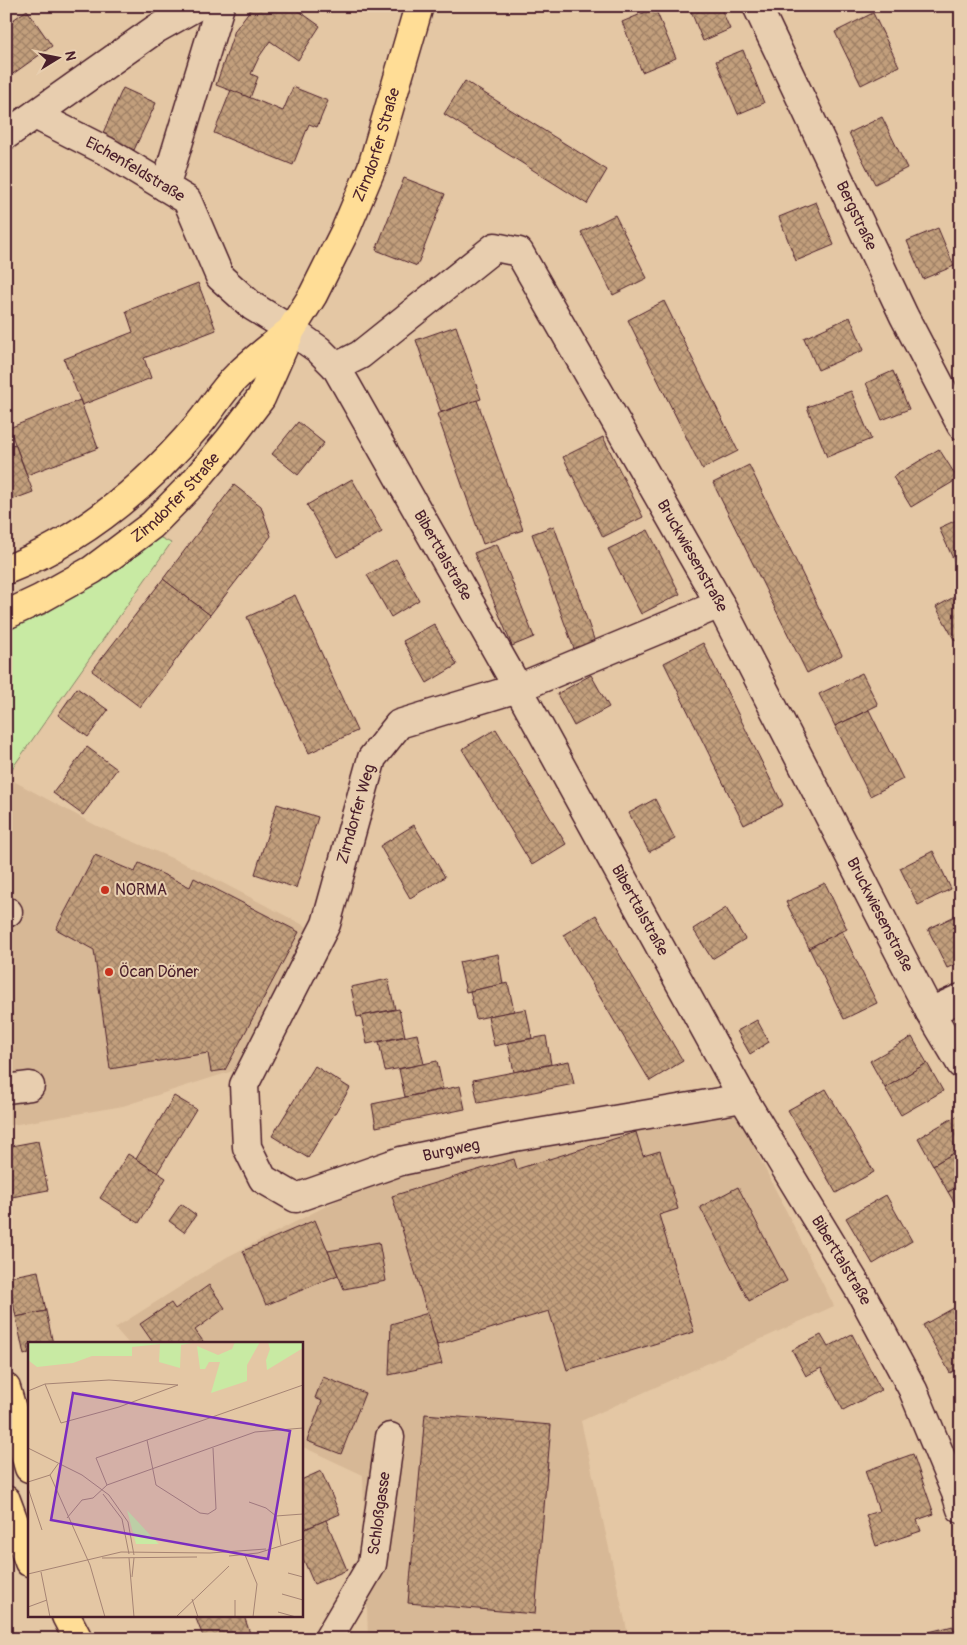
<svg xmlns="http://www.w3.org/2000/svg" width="967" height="1645" font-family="Pangolin,sans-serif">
	<defs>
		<pattern id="building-cross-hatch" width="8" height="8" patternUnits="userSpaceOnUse" patternTransform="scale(1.25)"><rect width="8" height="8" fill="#c29f7c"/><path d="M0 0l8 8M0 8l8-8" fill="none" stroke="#a08166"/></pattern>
	</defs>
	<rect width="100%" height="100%" fill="#e4c7a4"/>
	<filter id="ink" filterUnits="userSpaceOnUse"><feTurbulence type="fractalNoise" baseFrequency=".02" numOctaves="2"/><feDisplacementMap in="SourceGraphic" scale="10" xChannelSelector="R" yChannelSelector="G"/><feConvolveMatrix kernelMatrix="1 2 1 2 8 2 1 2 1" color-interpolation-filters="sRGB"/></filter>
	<g filter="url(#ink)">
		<g fill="#d7b896">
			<path d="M6,777l91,49 93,40 119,62 -70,141 -116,37 -117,20z"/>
			<path d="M735,1109l99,197 -253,115 48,218h-261l-5,-164 -62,-29v-102h-172l-14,-16 112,-71 150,-77 238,-54z"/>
		</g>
		<path fill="#c8eaa3" stroke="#898467" d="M157,536l14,7 -165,234v-148l39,-15z"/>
		<g fill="url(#building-cross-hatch)" stroke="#4a1f2b">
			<path d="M253,6h39l28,20 -22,34 -28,-19 -11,16 -8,17 7,3 -8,21 -34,-13 19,-55z"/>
			<path d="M697,6h23l10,23 -27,12 -13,-32z"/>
			<path d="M655,8l21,50 -34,14 -20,-50z"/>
			<path d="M27,10l25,36 -42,30 -4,-5v-46z"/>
			<path d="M873,13l26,53 -38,19 -26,-53z"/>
			<path d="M743,50l21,53 -26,11 -22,-53z"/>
			<path d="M465,81l142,89 -20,34 -143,-90z"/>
			<path d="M293,87l35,14 -11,26 -8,-3 -16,41 -79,-32 17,-43 52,21z"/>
			<path d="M123,88l33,15 -22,47 -32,-15z"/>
			<path d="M882,117l25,51 -32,16 -26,-51z"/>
			<path d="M404,178l41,16 -28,72 -41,-16z"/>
			<path d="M816,202l18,43 -38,16 -17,-44z"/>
			<path d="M615,215l32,63 -34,17 -32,-63z"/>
			<path d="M938,228l16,38 -31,13 -16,-38z"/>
			<path d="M198,283l18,47 -72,28 7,20 -69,27 -18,-46 69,-27 -7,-21z"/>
			<path d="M664,301l74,150 -36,18 -74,-149z"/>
			<path d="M850,317l14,33 -46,20 -14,-32z"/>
			<path d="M456,326l25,73 -40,13 -25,-72z"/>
			<path d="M893,371l16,38 -27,11 -16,-37z"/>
			<path d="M851,391l20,48 -44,18 -20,-50z"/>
			<path d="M80,400l18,48 -71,27 -18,-47z"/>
			<path d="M477,400l46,130 -40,14 -46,-130z"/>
			<path d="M298,422l26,21 -26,32 -26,-21z"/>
			<path d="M603,437l40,80 -40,20 -40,-80z"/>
			<path d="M15,444l18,48 -27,10v-55z"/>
			<path d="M939,449l19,30 -47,28 -18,-30z"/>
			<path d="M749,465l93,190 -35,18 -94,-190z"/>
			<path d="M352,479l30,53 -45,25 -30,-52z"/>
			<path d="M234,485l27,21 10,30 -61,79 -47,-36z"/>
			<path d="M961,518v45l-5,2 -17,-37z"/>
			<path d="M554,526l41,116 -21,7 -42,-115z"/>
			<path d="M648,530l32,64 -39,20 -33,-65z"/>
			<path d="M497,544l37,93 -22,9 -38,-93z"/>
			<path d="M396,559l23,41 -28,17 -24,-42z"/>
			<path d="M163,579l47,36 -70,92 -48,-36z"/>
			<path d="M961,593v45l-6,3 -19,-34z"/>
			<path d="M295,595l62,136 -48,22 -62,-136z"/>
			<path d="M434,624l23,41 -30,18 -24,-42z"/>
			<path d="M703,643l80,162 -39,20 -80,-162z"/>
			<path d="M862,673l16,32 -43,21 -16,-32z"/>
			<path d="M591,675l18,32 -35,19 -17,-32z"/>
			<path d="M77,688l31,22 -20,27 -30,-22z"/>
			<path d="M869,710l34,69 -33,17 -35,-70z"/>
			<path d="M496,729l70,115 -34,21 -70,-116z"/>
			<path d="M87,747l30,22 -34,46 -30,-22z"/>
			<path d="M655,799l20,40 -26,13 -20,-39z"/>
			<path d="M277,804l41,13 -22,71 -41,-14z"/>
			<path d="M414,825l31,52 -35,21 -30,-52z"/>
			<path d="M933,851l18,38 -33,16 -18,-37z"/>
			<path d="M95,855l40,17 4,-9 51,24 4,-9 105,54 -74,138 -14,2 -3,-19 -98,16 -16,-119 -38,-21z"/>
			<path d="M825,883l22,46 -38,19 -23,-46z"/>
			<path d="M726,908l19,31 -33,20 -19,-30z"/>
			<path d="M596,915l87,146 -33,20 -87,-146z"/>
			<path d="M955,916l6,12v34l-14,6 -19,-39z"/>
			<path d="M842,931l35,72 -33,16 -35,-71z"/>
			<path d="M498,954l5,30 -37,8 -7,-30z"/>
			<path d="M388,979l7,30 -38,8 -6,-30z"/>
			<path d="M508,983l6,28 -38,8 -6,-28z"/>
			<path d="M399,1009l6,27 -38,8 -6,-28z"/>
			<path d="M526,1009l6,29 -38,8 -6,-30z"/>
			<path d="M757,1020l12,22 -19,12 -13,-23z"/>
			<path d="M417,1034l7,30 -39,7 -6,-29z"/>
			<path d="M546,1036l5,28 -37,8 -6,-29z"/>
			<path d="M912,1037l15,26 -42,25 -15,-27z"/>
			<path d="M437,1061l6,28 -38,8 -6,-28z"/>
			<path d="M569,1061l5,23 -96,19 -5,-23z"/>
			<path d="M927,1063l16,28 -42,24 -16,-27z"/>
			<path d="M315,1066l35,22 -42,70 -36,-22z"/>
			<path d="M460,1086l5,23 -89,18 -4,-23z"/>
			<path d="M826,1089l48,83 -38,21 -48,-83z"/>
			<path d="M174,1096l22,13 -39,64 -21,-14z"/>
			<path d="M960,1114l1,35 -28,16 -15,-27z"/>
			<path d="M636,1132l7,24 17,-5 18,58 -19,6 35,117 -127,38 -18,-59 -112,34 -45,-149 122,-37 3,10z"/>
			<path d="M38,1141l10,49 -36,7 -6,-29v-21z"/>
			<path d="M961,1149v36l-13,7 -15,-27z"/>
			<path d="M128,1154l38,24 -27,45 -39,-25z"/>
			<path d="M961,1185v29l-13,-22z"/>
			<path d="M738,1187l49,94 -38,20 -49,-94z"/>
			<path d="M886,1195l26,46 -39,23 -27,-46z"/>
			<path d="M181,1204l15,11 -12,17 -15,-11z"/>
			<path d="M315,1220l23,55 -72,30 -23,-54z"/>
			<path d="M379,1242l7,39 -42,8 -16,-38z"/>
			<path d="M38,1271l8,40 -30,6 -8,-40z"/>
			<path d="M209,1285l16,23 -30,22 10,14h-51l-14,-20 31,-21 4,6z"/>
			<path d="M961,1304v63l-11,6 -27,-48z"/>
			<path d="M46,1311l7,33h-24v9l-5,2 -8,-38z"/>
			<path d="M428,1313l14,51 -53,11 2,-51z"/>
			<path d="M852,1334l29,56 -38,20 -22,-42 -15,8 -14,-26 29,-15 7,12z"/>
			<path d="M323,1377l42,16 -24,61 -34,-13 15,-40 -7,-3z"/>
			<path d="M425,1414l126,11 -16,189 -127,-11z"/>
			<path d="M913,1454l21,60 -17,6 4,11 -45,15 -10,-31 13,-4 -14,-40z"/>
			<path d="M321,1471l19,43 -35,15 -4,-9v-40z"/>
			<path d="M326,1520l21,50 -33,14 -13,-30v-23z"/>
			<path d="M195,1616h49l8,23h-48z"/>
			<path d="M953,1626l3,13h-55z"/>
		</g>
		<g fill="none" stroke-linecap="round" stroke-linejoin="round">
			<g stroke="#4a1f2b" stroke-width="31">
				<g id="minor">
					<path id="s1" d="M757,6l147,310 57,109"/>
					<path id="s2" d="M35,115l71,36 81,49 33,77 32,29 39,24 28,20 17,17 182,321 225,410 117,193 53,99 43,103 5,16"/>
					<path d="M6,135l150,-106 41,-23"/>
					<path d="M165,187l55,-181"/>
					<path id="s3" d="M336,367l24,-12 135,-108 24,5 201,352 210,408 31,52"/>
					<path id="s4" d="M720,604l-202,84 -119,36 -27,34 -46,166 -82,161 3,62 16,32 33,19 105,-37 113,-24 229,-39"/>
					<path d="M6,912h2"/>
					<path d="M930,1012l31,-14"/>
					<path d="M6,1089l24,-3"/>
					<path id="s5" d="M328,1639l44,-75 18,-127"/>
				</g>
			</g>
			<g stroke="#4a1f2b" stroke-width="31">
				<g id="major">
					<path d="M6,570c77,-30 140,-83 193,-146 13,-15 23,-34 38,-48 15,-15 33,-28 49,-42"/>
					<path id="s6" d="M6,615l34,-16 52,-29 60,-45 42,-43 35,-42 32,-42 30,-68 22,-35 32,-64 27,-64 47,-161"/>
					<path d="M6,1388l23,80"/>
					<path d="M6,1500l23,62"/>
					<path d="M66,1616l12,23"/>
				</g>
			</g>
			<use href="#minor" stroke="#e8ceaf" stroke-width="28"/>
			<use href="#major" stroke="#ffdd96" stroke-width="28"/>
		</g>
	</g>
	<g fill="#c8321e" stroke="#e8ceaf" stroke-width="2">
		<circle cx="105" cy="890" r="5"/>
		<circle cx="109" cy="972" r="5"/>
	</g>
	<g text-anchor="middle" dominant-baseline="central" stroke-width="4" stroke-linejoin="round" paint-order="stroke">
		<g font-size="16" fill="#4a1f2b" stroke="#e8ceaf">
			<text stroke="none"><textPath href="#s6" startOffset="619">Zirndorfer Straße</textPath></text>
			<text stroke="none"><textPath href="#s2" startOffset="114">Eichenfeldstraße</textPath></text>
			<text stroke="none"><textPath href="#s1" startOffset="232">Bergstraße</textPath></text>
			<text stroke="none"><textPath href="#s6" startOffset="208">Zirndorfer Straße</textPath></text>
			<text stroke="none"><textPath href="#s2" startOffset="622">Biberttalstraße</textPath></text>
			<text stroke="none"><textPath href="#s3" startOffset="574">Bruckwiesenstraße</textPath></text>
			<text transform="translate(356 814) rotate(-74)">Zirndorfer Weg</text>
			<text stroke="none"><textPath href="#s2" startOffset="1028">Biberttalstraße</textPath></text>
			<text stroke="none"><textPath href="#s3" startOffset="979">Bruckwiesenstraße</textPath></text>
			<text stroke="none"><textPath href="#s4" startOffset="1038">Burgweg</textPath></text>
			<text stroke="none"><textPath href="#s2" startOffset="1432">Biberttalstraße</textPath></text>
			<text stroke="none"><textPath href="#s5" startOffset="138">Schloßgasse</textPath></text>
		</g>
		<g font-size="16" fill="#4a1f2b" stroke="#e8ceaf" text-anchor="start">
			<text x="115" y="890">NORMA</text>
			<text x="119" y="972">Öcan Döner</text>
		</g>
	</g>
	<g transform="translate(28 1342)">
		<rect width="275" height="275" fill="#e4c7a4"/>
		<path d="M0,0h170l-17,3 -1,23 -21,-6 1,-18 -28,3v9h-40l-19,7 -36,4 -9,-7zM99,168l26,28 6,6h-23z" fill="#c8eaa3"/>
		<path d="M207,0h25l-13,23v16l-36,12 9,-31h-11l-4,7h-5l-3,-23 21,9 14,-6zM240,0h35v6l-36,22 -1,-10 4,-11z" fill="#c8eaa3"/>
		<path fill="none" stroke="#a68474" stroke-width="1" d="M17,42l16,39 58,-16 59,-22M0,49l17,-7 64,-4 69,5M119,98l9,45 44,28 8,1 8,-5 -3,-61M0,106l54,27 27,20 19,27 6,33M30,122l-8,11 40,90 15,52M0,140l22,-7M79,143l-11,-27 207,-73M0,146l14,42M75,152l19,25 7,35M221,160l17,6 10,8 5,29M248,174l27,-2M39,176l15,-18 11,-2 14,-13 148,-53 48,-4M217,213l12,29 -4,33M201,214l29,-3 45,-14M74,216l95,-1M101,216l5,59M13,230l9,45M260,231l15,4M0,232l93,-22 89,1 56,-4M104,235l2,-19M254,252l21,6M164,257l6,18M0,265l19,-7M250,270l18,5M148,275l53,-51M207,275v-17"/>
		<path fill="#7b2cbf" fill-opacity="0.15" stroke="#7b2cbf" stroke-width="2.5" d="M45,51l217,38 -22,128 -217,-39z"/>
		<rect width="275" height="275" fill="none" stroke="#4a1f2b" stroke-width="2.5"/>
	</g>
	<rect width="967" height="1645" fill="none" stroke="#e8ceaf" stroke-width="25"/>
	<rect x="12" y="12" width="942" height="1620" fill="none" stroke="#4a1f2b" stroke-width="2" filter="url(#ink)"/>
	<g transform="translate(58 58) rotate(80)" stroke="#e8ceaf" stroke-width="4" paint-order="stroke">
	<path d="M0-4L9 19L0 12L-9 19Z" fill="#4a1f2b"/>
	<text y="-8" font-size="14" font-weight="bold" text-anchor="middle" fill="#4a1f2b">N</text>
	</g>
</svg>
